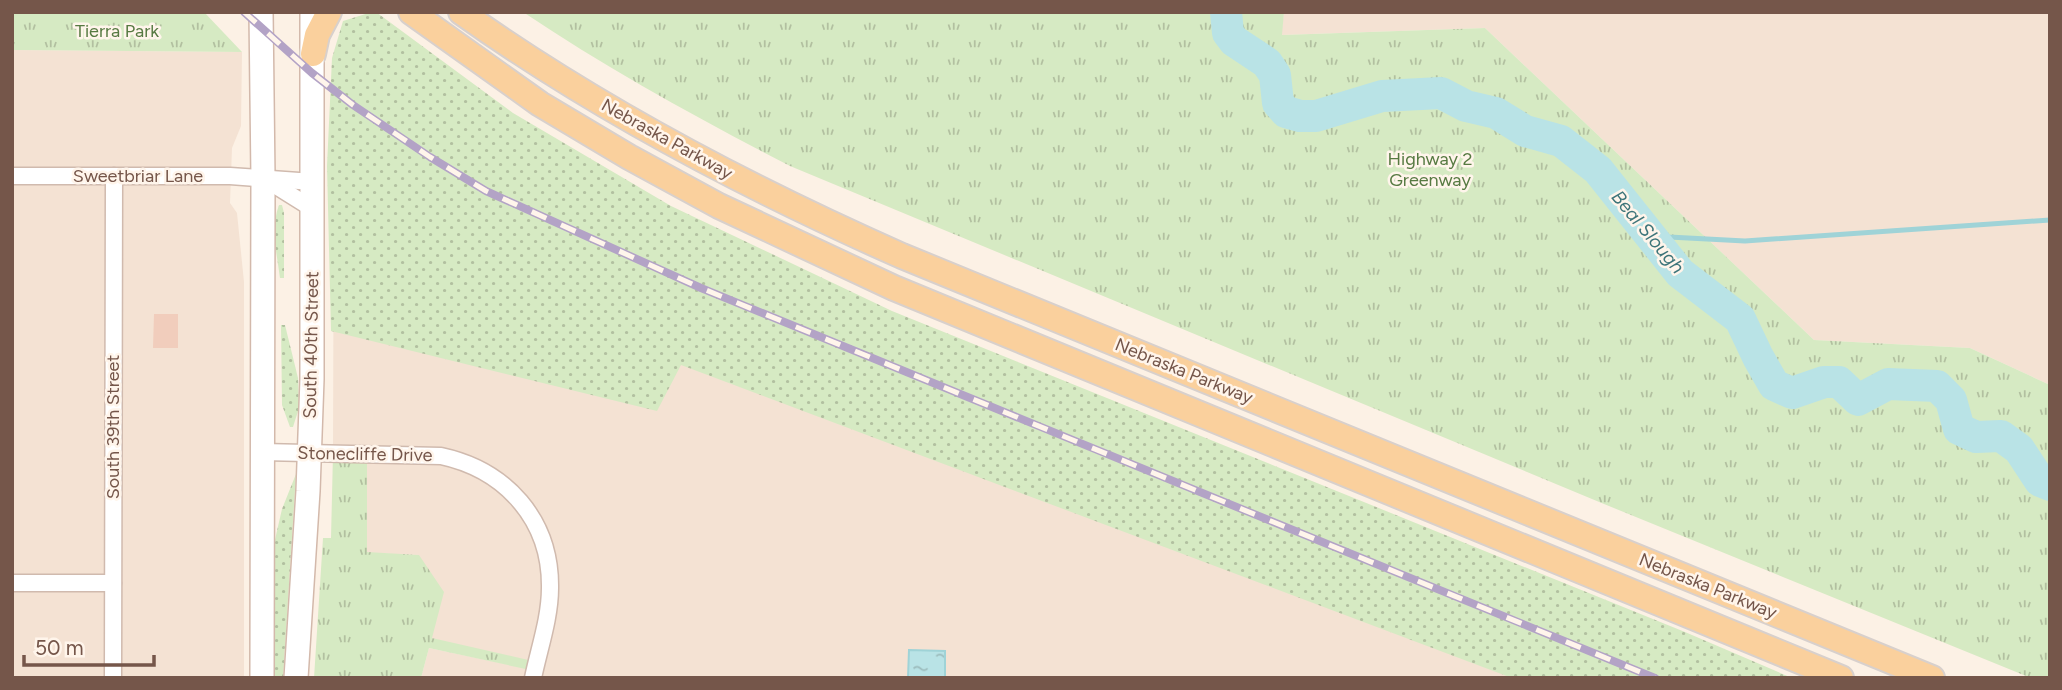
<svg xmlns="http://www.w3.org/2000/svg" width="2062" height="690" font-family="Figtree,sans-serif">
	<defs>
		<pattern id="grass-dots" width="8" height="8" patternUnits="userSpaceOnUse" patternTransform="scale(1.75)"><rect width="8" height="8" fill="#d6eac3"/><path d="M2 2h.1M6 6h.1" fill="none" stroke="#b2c0a0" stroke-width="1.8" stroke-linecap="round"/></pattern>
		<pattern id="park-tufts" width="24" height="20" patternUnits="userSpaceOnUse" patternTransform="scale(1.75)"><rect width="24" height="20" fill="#d6eac3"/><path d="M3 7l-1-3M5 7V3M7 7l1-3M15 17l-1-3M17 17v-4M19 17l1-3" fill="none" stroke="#b2c0a0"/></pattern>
		<pattern id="water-ripples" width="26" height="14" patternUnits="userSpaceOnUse" patternTransform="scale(1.75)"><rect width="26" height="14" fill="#b9e3e6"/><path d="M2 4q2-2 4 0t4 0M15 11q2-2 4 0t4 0" fill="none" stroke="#9bbbbc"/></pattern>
	</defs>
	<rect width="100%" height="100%" fill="#fcf1e5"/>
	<g fill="#f4e2d3">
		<path d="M1284,12h766v373l-80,-37 -156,-8 -329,-312 -204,7z"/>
		<path d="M12,50l230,2 -1,74 -9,22 -2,55 7,10 7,69v396h-232z"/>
		<path d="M334,137l1221,541h-1134l8,-30 105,22 -102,-32 -13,-83 -52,-2v-99l-34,-1z"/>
	</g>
	<g fill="url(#grass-dots)">
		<path d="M372,12h4l137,101 158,93 221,105 793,321 107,46h-280l-831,-313 -24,46 -326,-80 -4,-165 5,-108 11,-37z"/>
		<path d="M279,205h3l2,8v65h-4c-3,-24 -10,-49 -1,-73z"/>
		<path d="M281,325h4l13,53 1,30 -6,19h-3l-8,-22z"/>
		<path d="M296,474l-13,204h-10l1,-134 8,-35z"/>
	</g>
	<g fill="url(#park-tufts)">
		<path d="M12,12h192l38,40 -230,-2z"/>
		<path d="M523,12h761l-2,23 203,-7 329,312 156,8 80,37v293h-19l-427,-174 -814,-338c-91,-47 -182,-97 -267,-154z"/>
		<path d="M333,453l34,1v98l52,3 25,37 -12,46 105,24 -2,9 -106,-23 -8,30h-107l9,-140h8z"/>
	</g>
	<path fill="url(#water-ripples)" stroke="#9fd3d7" stroke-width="2" d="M909,650l36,1v27h-37z"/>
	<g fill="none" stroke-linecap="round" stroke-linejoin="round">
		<path stroke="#9fd3d7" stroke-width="5" d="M1649,234l20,3 76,4 305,-21"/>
		<path stroke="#b9e3e6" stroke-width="32" d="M1226,12l2,21 6,8 33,22 8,12 3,28 8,9 14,4h16l66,-20 59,-3 25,13 30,7 29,18 36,10 37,29 82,103 60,46 18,38 16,28 18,8 32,-11h15l19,18 30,-16 49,2 14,14 8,29 17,8 25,-1 18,13 21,32 10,4"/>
	</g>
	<path fill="#f1cdbc" d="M154,314h24v34h-25z"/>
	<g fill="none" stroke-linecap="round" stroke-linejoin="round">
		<g stroke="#d0baae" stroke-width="19">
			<g id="street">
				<path d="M12,176h218l83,6"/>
				<path d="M265,179l48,30"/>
				<path d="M262,452l179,4c65,14 110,64 109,132 0,30 -11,61 -17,90"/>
				<path d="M12,583h101"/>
				<path d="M113,678l1,-502"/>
			</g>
		</g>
		<g stroke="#d3b9ab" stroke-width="26">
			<g id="secondary">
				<path d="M261,12l2,166 -1,500"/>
				<path d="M296,678l12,-187 4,-112v-367"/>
			</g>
		</g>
		<g stroke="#d8d0cc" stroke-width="28">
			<g id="primary">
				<path d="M411,12l129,92 89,53 90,49 175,82 947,390"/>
				<path d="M461,12c138,98 287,176 441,244l1030,422"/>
				<path d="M313,54l4,-19 12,-23"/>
			</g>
		</g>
		<use href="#street" stroke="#fff" stroke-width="16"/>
		<use href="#secondary" stroke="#fff" stroke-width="23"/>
		<use href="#primary" stroke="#fad09d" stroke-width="24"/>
		<g stroke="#b3a3c6" stroke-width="8">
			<path id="rail" d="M244,12l68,61 41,32 77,52 56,34 215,97 954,390"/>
		</g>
		<use href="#rail" stroke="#fff5eb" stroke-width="5" stroke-dasharray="16" stroke-linecap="butt"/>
	</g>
	<g text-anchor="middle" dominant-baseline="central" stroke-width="5" stroke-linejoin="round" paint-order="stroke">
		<g font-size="18" fill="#577a42" stroke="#fff5eb">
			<text x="117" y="31">Tierra Park</text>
			<text x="1430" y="159">Highway 2<tspan x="1430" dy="21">Greenway</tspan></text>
		</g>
		<g font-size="18" fill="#75564a" stroke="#fff5eb">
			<text transform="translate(667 139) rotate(29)">Nebraska Parkway</text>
			<text x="138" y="176">Sweetbriar Lane</text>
			<text transform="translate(311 345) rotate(-89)">South 40th Street</text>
			<text transform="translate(1184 371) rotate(22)">Nebraska Parkway</text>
			<text transform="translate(113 427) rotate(-90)">South 39th Street</text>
			<text transform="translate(365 454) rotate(1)">Stonecliffe Drive</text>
			<text transform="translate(1708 586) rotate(22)">Nebraska Parkway</text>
		</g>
		<g font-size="19" font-style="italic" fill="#3e757a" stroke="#fff5eb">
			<text transform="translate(1648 232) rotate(50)">Beal Slough</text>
		</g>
	</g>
	<rect width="2062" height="690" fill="none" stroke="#75564a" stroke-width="28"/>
	<path d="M24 655v10h130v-10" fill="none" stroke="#75564a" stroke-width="3.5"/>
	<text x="35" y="655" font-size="21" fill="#75564a" stroke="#fff5eb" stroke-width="5" paint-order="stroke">50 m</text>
</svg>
